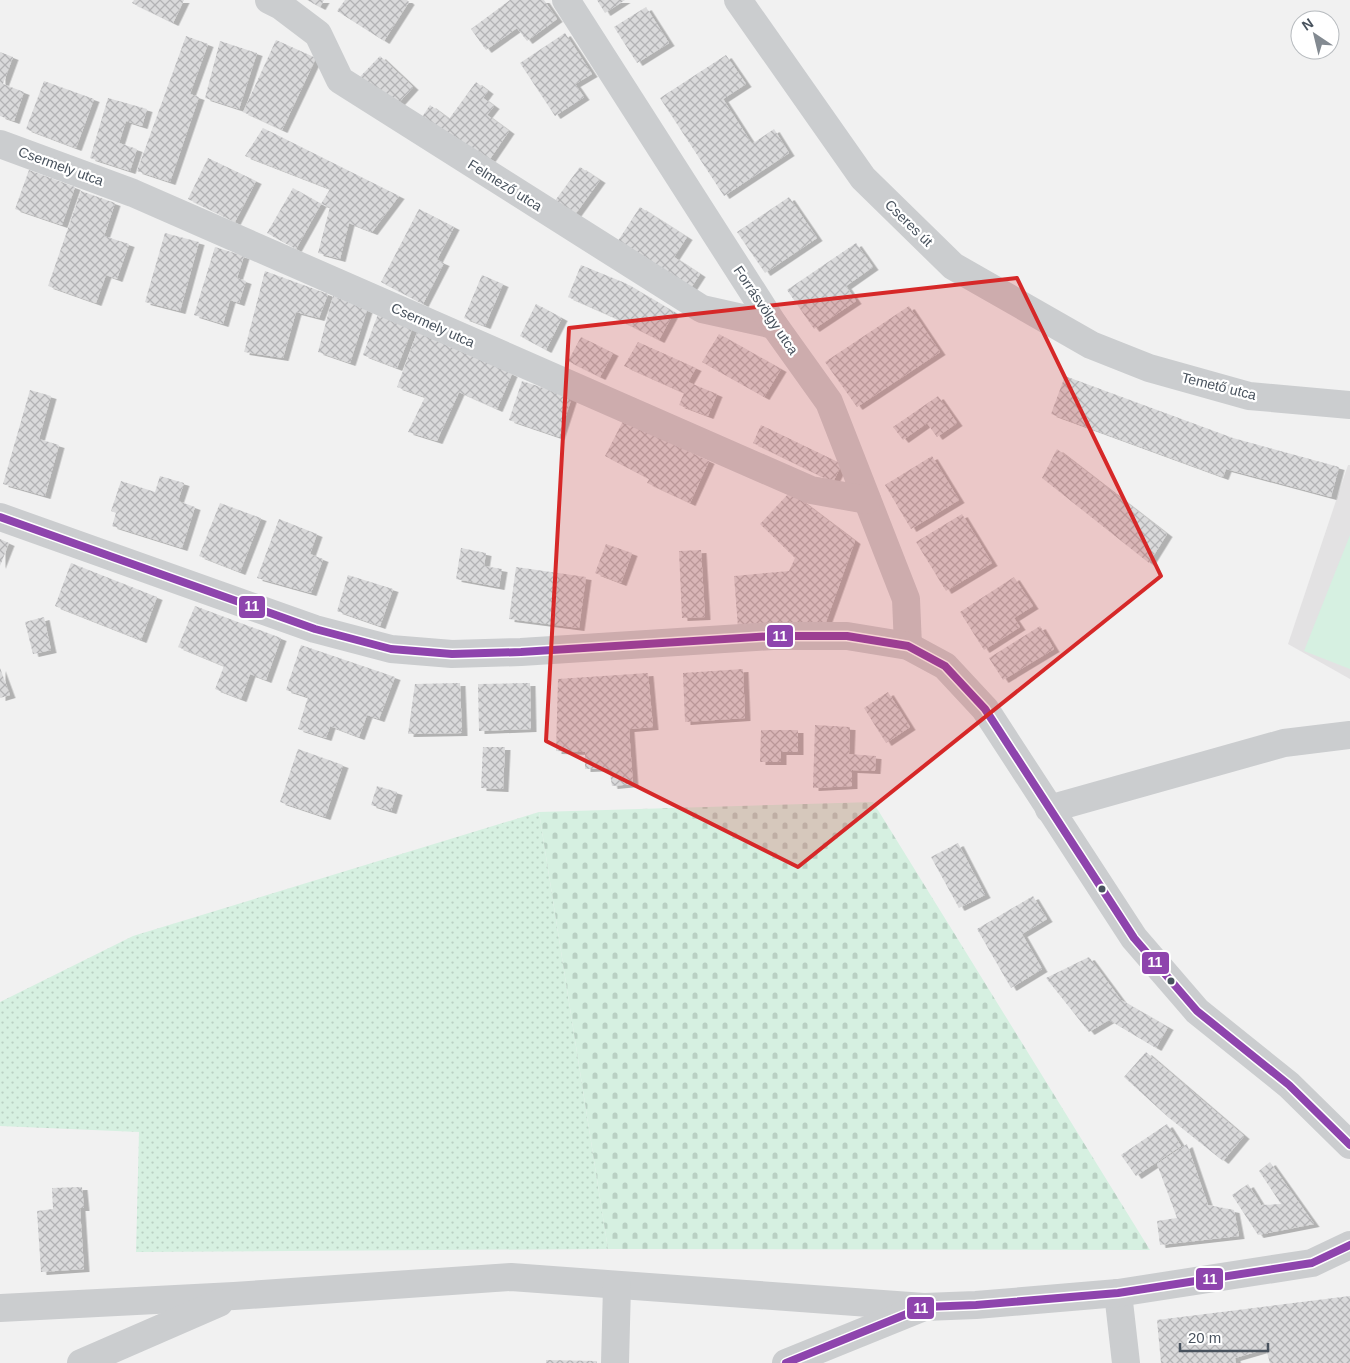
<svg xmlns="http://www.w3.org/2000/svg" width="1350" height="1363" font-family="Helvetica,sans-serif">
	<defs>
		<pattern id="grass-dots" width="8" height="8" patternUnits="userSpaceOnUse" patternTransform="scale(1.25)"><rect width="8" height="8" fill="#d6f0e1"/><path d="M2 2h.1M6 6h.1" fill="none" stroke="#b9d0c3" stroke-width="1.8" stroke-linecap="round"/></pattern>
		<pattern id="cemetery-stones" width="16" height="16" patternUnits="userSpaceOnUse" patternTransform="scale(1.25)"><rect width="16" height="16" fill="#d6f0e1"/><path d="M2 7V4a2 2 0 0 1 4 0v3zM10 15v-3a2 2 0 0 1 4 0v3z" fill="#b9d0c3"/></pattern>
		<pattern id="building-cross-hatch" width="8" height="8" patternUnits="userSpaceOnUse" patternTransform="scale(1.25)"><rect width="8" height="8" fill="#dadadb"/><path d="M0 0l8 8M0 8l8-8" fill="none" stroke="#b3b3b5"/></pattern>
		<filter id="shadow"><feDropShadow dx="5.5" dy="3" stdDeviation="0" flood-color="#0004"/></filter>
	</defs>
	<rect width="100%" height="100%" fill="#f1f1f1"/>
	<path fill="#e3e2e3" d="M1348,465h2v214l-62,-35z"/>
	<path fill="url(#grass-dots)" d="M539,812l69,437 -472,3 3,-120 -139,-6v-124l133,-66z"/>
	<path fill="url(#cemetery-stones)" d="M873,802l277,448 -542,-1 -69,-437z"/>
	<path fill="#d6f0e1" d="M1350,535v134l-46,-18z"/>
	<g fill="url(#building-cross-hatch)" filter="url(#shadow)">
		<path d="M134,0h50l-11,23 -41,-20z"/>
		<path d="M307,0h17l-4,7z"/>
		<path d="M345,0h62l2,2 -25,39 -47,-30z"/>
		<path d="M510,0h34l13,19 -30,22 -10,-13 -31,22 -15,-21z"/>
		<path d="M597,0h28l-20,13z"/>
		<path d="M646,7l23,36 -32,20 -23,-36z"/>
		<path d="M565,33l27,41 -17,10 9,13 -29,19 -35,-53z"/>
		<path d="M186,36l22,8 -18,50 9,3 -29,85 -33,-11z"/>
		<path d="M276,40l40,18 -34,72 -39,-18z"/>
		<path d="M220,41l37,12 -18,56 -34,-11z"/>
		<path d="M0,52l13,5 -10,27 21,8 -10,29 -14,-5z"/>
		<path d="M726,55l20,29 -23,15 29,45 22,-15 15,24 -65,43 -64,-98z"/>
		<path d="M380,56l33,31 -19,21 -40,-25z"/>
		<path d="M44,81l50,18 -18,49 -50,-19z"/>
		<path d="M476,82l12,9 -5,7 11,8 -7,9 22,16 -19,28 -70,-39 10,-15 19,14z"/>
		<path d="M108,98l39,11 -5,17 -16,-5 -7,22 18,6 -7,22 -40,-13z"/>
		<path d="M263,128l136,68 -27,36 -23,-9 -9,36 -22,-6 12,-46 -9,-3 9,-15 -85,-33z"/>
		<path d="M208,158l48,23 -21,41 -47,-23z"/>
		<path d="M580,167l20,13 -26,36 -20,-14z"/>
		<path d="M29,170l46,17 -13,38 -47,-16z"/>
		<path d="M293,188l28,16 -25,45 -29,-16z"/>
		<path d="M81,191l34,12 -11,33 25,8 -12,35 -11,-4 -10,28 -48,-17z"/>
		<path d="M789,197l28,41 -52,35 -28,-41z"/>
		<path d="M640,207l47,30 -13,20 26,17 -11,17 -75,-44z"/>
		<path d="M419,209l35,18 -17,33 7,3 -21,41 -42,-22z"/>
		<path d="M165,233l34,9 -19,69 -35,-9z"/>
		<path d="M856,243l17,24 -27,19 10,15 -42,28 -27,-39z"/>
		<path d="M215,247l29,9 -7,22 9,3 -7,22 -9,-3 -7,24 -29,-9z"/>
		<path d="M581,265l44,18 49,29 -15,28 -48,-24 -43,-19z"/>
		<path d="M265,271l63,23 -9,24 -23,-6 -13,46 -39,-6z"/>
		<path d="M482,275l21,9 -18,42 -21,-8z"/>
		<path d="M333,296l34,14 -17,53 -32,-11z"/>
		<path d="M536,304l26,14 -16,32 -26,-14z"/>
		<path d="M909,306l31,46 -83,55 -32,-45z"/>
		<path d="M378,314l35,13 -16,41 -34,-13z"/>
		<path d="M418,330l94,44 -15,35 -38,-17 -22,49 -29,-9 17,-35 -28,-10z"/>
		<path d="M719,334l62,35 -17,28 -62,-35z"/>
		<path d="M581,337l32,16 -13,24 -32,-16z"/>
		<path d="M638,342l58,26 -8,14 29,12 -9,22 -29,-11 5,-12 -60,-27z"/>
		<path d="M1065,376l168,62 106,29 -8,30 -105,-28 -3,8 -172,-63z"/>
		<path d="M522,381l50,16 -13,40 -50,-17z"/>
		<path d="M30,390l21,6 -12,43 20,6 -14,51 -42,-12z"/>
		<path d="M938,396l19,27 -20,14 -10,-14 -24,17 -10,-13z"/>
		<path d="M623,421l86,40 -19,42 -43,-20 2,-4 -44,-23z"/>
		<path d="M761,425l81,39 -9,18 -80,-39z"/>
		<path d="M1057,449l110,85 -18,29 -107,-85z"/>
		<path d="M932,456l27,44 -48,29 -26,-44z"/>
		<path d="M160,476l24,7 -6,18 17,6 -13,41 -70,-22 4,-13 -5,-2 10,-30 34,11z"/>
		<path d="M790,492l65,49 -29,81 -88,6 -4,-52 55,-5 6,-13 -35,-34z"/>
		<path d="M220,503l41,15 -21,54 -41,-16z"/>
		<path d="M962,514l30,49 -46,28 -30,-49z"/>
		<path d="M279,519l38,15 -7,20 13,5 -12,34 -54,-15z"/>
		<path d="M0,539l9,4 -9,23z"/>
		<path d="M606,544l26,9 -11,30 -26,-10z"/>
		<path d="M461,548l25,5 -2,13 18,3 -3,18 -43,-8z"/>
		<path d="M701,550l4,67 -23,1 -3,-67z"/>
		<path d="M71,563l86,34 -16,43 -86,-34z"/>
		<path d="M516,567l70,10 -7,51 -70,-9z"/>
		<path d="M348,575l45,14 -13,37 -43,-15z"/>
		<path d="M1014,577l19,29 -19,12 6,9 -36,23 -24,-38z"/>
		<path d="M195,606l86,32 -15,42 -16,-6 -9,25 -26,-10 9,-23 -46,-19z"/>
		<path d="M44,617l7,33 -18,4 -8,-32z"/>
		<path d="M1040,626l14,23 -51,31 -14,-22z"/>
		<path d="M301,645l94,32 -16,42 -12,-4 -8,22 -29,-11 -4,12 -28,-9 10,-32 -22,-7z"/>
		<path d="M0,668l10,27 -10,3z"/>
		<path d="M743,669l2,49 -60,4 -2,-49z"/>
		<path d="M648,673l5,54 -24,2 4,55 -21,2 -3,-18 -24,1v-17l-29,-1 2,-72z"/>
		<path d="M460,683l2,50 -54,1 7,-50z"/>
		<path d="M530,683l1,46 -52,2 -1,-47z"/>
		<path d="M888,692l22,35 -24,16 -22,-35z"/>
		<path d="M815,725l35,2 -1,27 27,2 -1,15 -23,-1v16l-39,2z"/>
		<path d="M761,730h37v22h-17v10h-21z"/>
		<path d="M483,747h22l-2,42 -22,-1z"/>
		<path d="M298,749l45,16 -18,52 -45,-15z"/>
		<path d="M377,786l20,6 -6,19 -20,-6z"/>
		<path d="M958,843l27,52 -26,13 -28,-51z"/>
		<path d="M1033,896l14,23 -25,15 20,35 -31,19 -34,-59z"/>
		<path d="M1089,957l32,43 47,27 -12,21 -47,-28 -20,12 -43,-54z"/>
		<path d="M1146,1052l98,84 -21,25 -55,-44 -44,-40z"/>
		<path d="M1167,1124l14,22 -45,30 -15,-21z"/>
		<path d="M1187,1144l21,61 26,5 5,26 -79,9 -3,-24 20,-3 -20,-54z"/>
		<path d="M1270,1162l44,62 -56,11 -26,-40 16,-11 13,21 20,-1 -22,-33z"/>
		<path d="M82,1187l2,21h-4l4,61 -43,3 -4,-61 16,-2 -1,-21z"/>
		<path d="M1350,1296v67h-80l-4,-14 -31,9 1,5h-75l-4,-43z"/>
		<path d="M546,1360l51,1v2h-51z"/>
	</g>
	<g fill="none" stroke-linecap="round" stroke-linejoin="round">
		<g stroke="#cbcdcf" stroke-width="28">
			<path d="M269,0l12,6 37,28 22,46 362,229 72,16"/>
			<path d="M566,0l208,325 55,77 77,197 2,47"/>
			<path d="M738,0l125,178 90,88 138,79 58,23 100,28 101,9"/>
			<path d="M0,144l133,49 678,297 56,10"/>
			<path d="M0,517l315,112 76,20 61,5 69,-2 252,-16h74l61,10 37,20 40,43 149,229 63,73 92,74 61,60"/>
			<path d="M1049,809l235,-66 66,-8"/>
			<path d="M1118,1293l8,70"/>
			<path d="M0,1308l234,-12 277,-19 413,30"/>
			<path d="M81,1363l138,-60"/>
			<path d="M615,1363l2,-77"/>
			<path d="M786,1363l138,-56 52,-2 142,-12 194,-30 38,-18"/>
		</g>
		<g stroke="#fff" stroke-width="11">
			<g id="bus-1">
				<path d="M0,517l315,112 76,20 61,5 69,-2 252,-16h74l61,10 37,20 40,43 149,229 63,73 92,74 61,60"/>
				<path d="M786,1363l138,-56 52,-2 142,-12 194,-30 38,-18"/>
			</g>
		</g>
		<use href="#bus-1" stroke="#8e44ad" stroke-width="8"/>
	</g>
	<path fill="#d62828" fill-opacity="0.2" stroke="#d62828" stroke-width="4" stroke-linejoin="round" d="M1017,278l144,298 -363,291 -252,-126 23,-413z"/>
	<g fill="#48525d" stroke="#fff" stroke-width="2">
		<circle cx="1102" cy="889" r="4.5"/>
		<circle cx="1171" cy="981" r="4.5"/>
	</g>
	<g text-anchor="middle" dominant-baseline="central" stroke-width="4.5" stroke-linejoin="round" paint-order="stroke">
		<g font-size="14" fill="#48525d" stroke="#fff">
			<text transform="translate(61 166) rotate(20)">Csermely utca</text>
			<text transform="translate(505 185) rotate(32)">Felmező utca</text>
			<text transform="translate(909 223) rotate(44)">Cseres út</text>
			<text transform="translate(766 310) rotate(56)">Forrásvölgy utca</text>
			<text transform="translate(433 325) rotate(24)">Csermely utca</text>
			<text transform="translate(1219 386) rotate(14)">Temető utca</text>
		</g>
	</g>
	<g stroke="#fff" stroke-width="2">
		<rect x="238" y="595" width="28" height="24" rx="5" fill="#8e44ad"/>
		<rect x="766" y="624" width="28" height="24" rx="5" fill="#8e44ad"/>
		<rect x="1141" y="951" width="29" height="24" rx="5" fill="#8e44ad"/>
		<rect x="1195" y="1267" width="29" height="24" rx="5" fill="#8e44ad"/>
		<rect x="906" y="1296" width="29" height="24" rx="5" fill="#8e44ad"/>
	</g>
	<g font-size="14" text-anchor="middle" font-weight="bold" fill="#fff">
		<text x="252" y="611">11</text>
		<text x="780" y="641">11</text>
		<text x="1155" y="967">11</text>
		<text x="1210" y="1284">11</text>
		<text x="921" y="1313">11</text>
	</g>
	<g transform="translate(1315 35) rotate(325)"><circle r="24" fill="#ffffff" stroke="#b6babe"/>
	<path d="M0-4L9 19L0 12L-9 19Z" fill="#838a91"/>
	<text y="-8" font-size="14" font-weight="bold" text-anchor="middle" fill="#48525d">N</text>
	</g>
	<path d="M1180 1343v8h88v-8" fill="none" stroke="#48525d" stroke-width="2.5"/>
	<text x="1188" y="1343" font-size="15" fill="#48525d" stroke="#ffffff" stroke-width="4" paint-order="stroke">20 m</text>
</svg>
